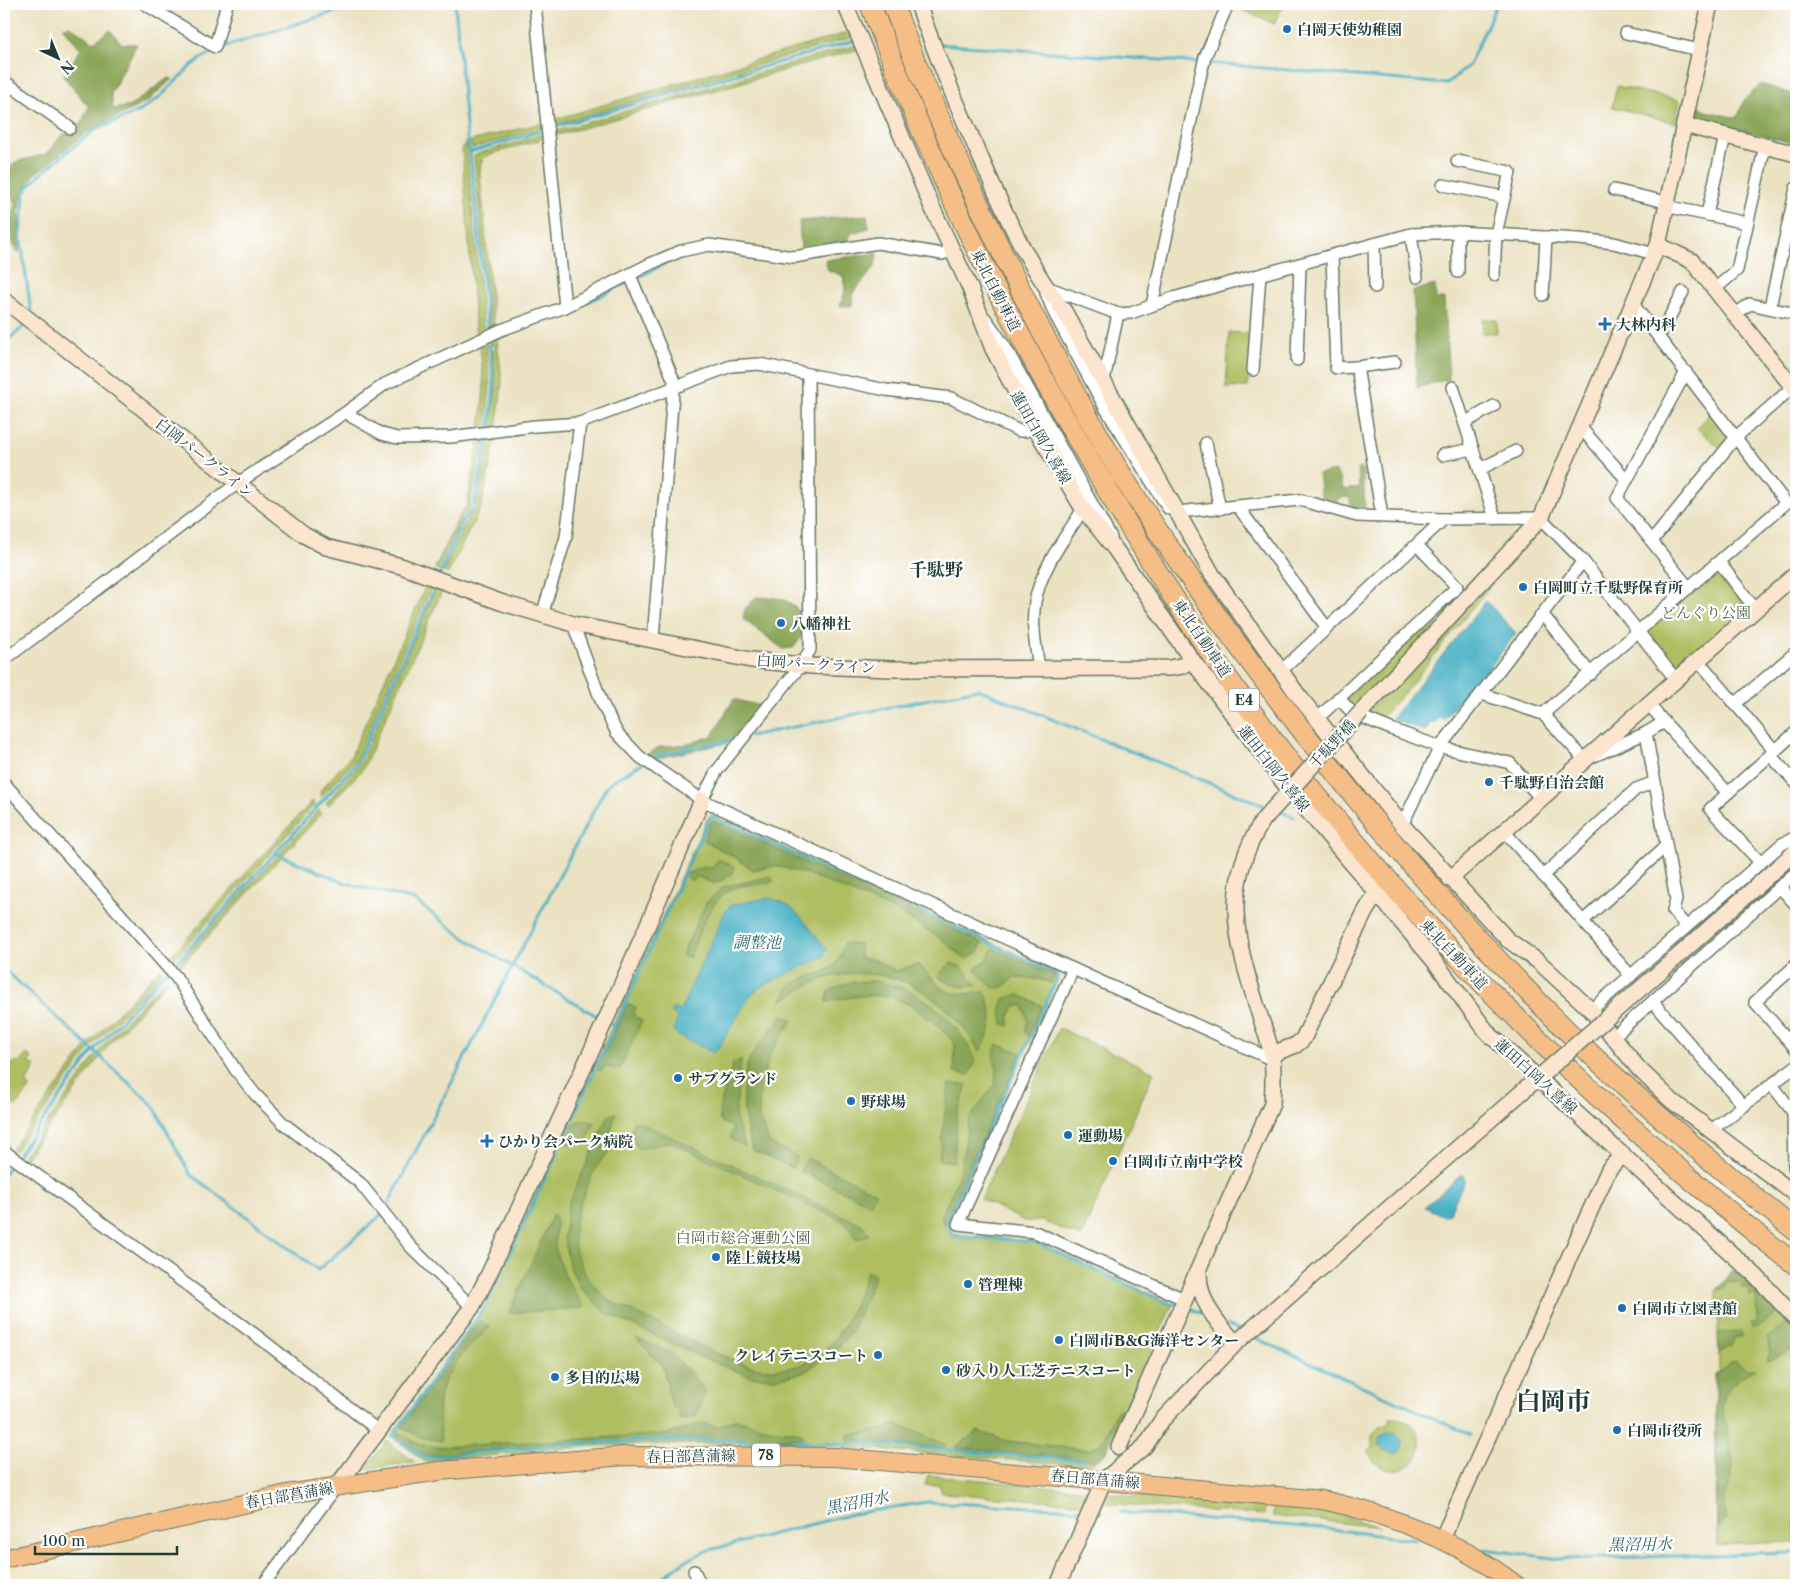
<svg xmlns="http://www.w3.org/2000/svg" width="1800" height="1589" font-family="'Libre Caslon Text','Noto Serif JP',serif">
	<rect width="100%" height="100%" fill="#fff"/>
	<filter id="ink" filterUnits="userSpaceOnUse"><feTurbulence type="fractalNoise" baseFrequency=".02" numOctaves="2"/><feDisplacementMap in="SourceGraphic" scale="10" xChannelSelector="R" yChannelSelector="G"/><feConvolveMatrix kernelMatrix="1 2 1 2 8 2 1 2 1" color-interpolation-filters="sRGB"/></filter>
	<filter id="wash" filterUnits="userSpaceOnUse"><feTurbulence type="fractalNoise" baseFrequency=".0096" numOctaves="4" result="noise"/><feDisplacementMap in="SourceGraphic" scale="20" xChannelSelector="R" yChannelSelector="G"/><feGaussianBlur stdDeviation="1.12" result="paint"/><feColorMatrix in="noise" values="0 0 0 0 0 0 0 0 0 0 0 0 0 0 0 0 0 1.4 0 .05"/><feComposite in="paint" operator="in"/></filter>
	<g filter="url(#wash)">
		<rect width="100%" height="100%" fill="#ebe2c2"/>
		<g fill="#aebe60" stroke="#667e4a">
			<path d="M1247,4h37l-10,20 -30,-13z"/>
			<path d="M850,32l3,5 -303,89 -1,-5z"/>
			<path d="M856,45l3,4 -308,88 -1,-4z"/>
			<path d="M1617,86l63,14 -5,23 -63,-16z"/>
			<path d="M542,123v5l-70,20 -2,-7z"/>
			<path d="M543,134v4l-4,2 -51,15 -7,7 -1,11 14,156 -4,2 -16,-176z"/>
			<path d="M466,142l18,191 -8,5 -14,-189z"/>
			<path d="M1483,319l14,1v13h-15z"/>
			<path d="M1229,332l24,2 -5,53 -22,1z"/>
			<path d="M497,337l5,46 -5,43 -6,1 5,-41 -4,-36 4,-1v-3h-4v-7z"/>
			<path d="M486,341l4,44 -4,43 -6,1 4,-42 -4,-43z"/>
			<path d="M1711,412l18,22v5l-8,10 -24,-21z"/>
			<path d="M490,438h6l-15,70 -33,65 -5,-1 25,-55 8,-7z"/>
			<path d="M479,440h5l-15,69 -7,8 -24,53 -3,-2 24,-52 8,-11z"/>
			<path d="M1482,570l5,1 -131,140 -10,-14z"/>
			<path d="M1715,570l5,1 28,34 -1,4 -70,62 -2,-1 -28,-33v-7z"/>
			<path d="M1488,582h5l-88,110 -25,27 -15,-5z"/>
			<path d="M427,583l5,2 -77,176 -34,36 -1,-6 31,-35z"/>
			<path d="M437,587l6,2 -80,180 -34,36 -3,-2 34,-39z"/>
			<path d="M312,801l3,3 -144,159 -3,-4z"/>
			<path d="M319,810l2,4 -143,155 -3,-2z"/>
			<path d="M712,815l345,157 1,5 -110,246 6,11 80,7 135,61 3,4 -68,149 -17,11 -305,-24 -193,4 -164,16 -34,-26 91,-126 226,-493z"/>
			<path d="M160,968l3,4 -71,74 -77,105 -3,-2 74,-102z"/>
			<path d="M167,977l2,3 -58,62 -85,116 -3,-2 83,-114z"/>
			<path d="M1059,1028l95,44 -73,165 -39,-16h-18l-43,-22z"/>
			<path d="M27,1054l5,4 -3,4 7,5 -10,16 5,4 -15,19 -9,-7 2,-4 -5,-4v-32l8,6 4,-4 3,2z"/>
			<path d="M1732,1272h7l57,60v210l-79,3 -2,-170 4,-3 -2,-82z"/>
			<path d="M1390,1418c42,-1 38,54 2,52 -11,-1 -19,-8 -24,-18l4,-3v-15l8,-8 10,-4z"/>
			<path d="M387,1441l28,21 -49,7v-1z"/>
			<path d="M928,1475l160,15 -2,12 -6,1 -139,-10 -1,-8h-15z"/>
			<path d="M1105,1493l41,4 39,-1 80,7 -1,12 -163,-12z"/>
			<path d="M1273,1504l42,4 65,19 -107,-11z"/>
		</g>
		<g fill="#8aa556" stroke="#547145">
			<path d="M70,26l24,16 16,-12 12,14h15l-26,49 2,16 17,-3 38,-28 4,1 -24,22 -61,31 -52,42 -12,17 -4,16v45l-2,1 -9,-21 7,-29 -11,-27 11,-14 31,-8 17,-20 13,-1 13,-26 -26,-31 18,-27 -19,-22z"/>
			<path d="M1761,84l35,11v49l-96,-25 -4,-6 3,-8 7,6 31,7 7,-18z"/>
			<path d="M867,215l2,13 -17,5 -6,11 -45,7 -2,-30z"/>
			<path d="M877,253l-2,14 -22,26 -1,13h-12l5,-15 -2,-15 -15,-6 -3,-10z"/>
			<path d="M1435,285l1,14h8l5,80 -32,9 -4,-97z"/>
			<path d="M1363,468l2,43 -13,-2 -3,-12 -11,1 -3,8 -13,-3 -4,-29 18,-3 8,19 15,-3 -1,-18z"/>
			<path d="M756,597c8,1 18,0 25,2 25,8 29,31 12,49l-10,1 -40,-30 2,-10z"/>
			<path d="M734,699l27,7 -29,36 -78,17 -7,-4 12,-8 29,-3 24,-8z"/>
			<path d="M711,821h3l269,122 -5,9 -12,7 -26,-21 -40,-25 -92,-39 -32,-8 -23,4 -15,-11 -35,-19z"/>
			<path d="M718,860l5,1 12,7 -3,6 -17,10 -19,-8 -3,5 -7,-4 2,-4 15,-6 9,1z"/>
			<path d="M772,876l1,6c-12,3 -27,2 -38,6 -25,8 -37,48 -45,70l-8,-3 24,-52 17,-16z"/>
			<path d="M844,943l15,1 1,14 15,2 21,11 21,-7c10,7 16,17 25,24 11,9 30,5 43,4 11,25 8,33 -3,57l-3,2c-33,-58 -89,-91 -157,-72 -14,5 -28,15 -41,22 3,-4 5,-11 8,-14 23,-18 50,-8 55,-44z"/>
			<path d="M993,948l62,27 -4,8 -13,-4 -25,-1 -10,9 -10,1 -18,-19 12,-9z"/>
			<path d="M951,963l11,4 15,19c-16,1 -27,1 -39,-10z"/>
			<path d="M875,981c11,3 24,5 34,10 30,14 54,41 67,70l-7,14 -15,-3 1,-28c-14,-18 -47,-46 -71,-48 -19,-2 -39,2 -58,6l3,-11 21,-9z"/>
			<path d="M1018,994l24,12 -14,30 -3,-3 3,-13 -5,-15 -8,1 -6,10v10l-6,-2 -2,-16 3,-9z"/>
			<path d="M628,1004l8,3 -3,8 9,6 -23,49 -13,-4 -6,5 -3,-2z"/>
			<path d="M783,1015l10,5 -22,32 -11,34 -1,32 11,26 27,12 -5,12 -40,-18c-7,-29 -16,-67 0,-95 9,-14 21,-27 31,-40z"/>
			<path d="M997,1044l24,9 -77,171 -3,-6 19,-45 9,-54 26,-35 2,-15 -4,-13z"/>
			<path d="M741,1060l-6,55 10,32 -15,-9 3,-10 -13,-7 -1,-12 14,-46z"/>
			<path d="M949,1084l18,1 -10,30 -3,47 -15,-2z"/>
			<path d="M616,1113l-6,23 5,12c-17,10 -24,29 -31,46 -18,40 -12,67 17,100 7,8 23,13 33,18 36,18 74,40 113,53 18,6 45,6 62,-4 32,-17 47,-58 58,-90l8,5 -23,54 -16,20 -33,23 -25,5 -26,-1 -44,-17 -104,-48 -23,-24 -12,-22 -5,-29 4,-32 40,-89z"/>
			<path d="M584,1120l11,3 -9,19 -11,-4 -4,7 -7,-3 10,-18z"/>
			<path d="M634,1120l229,105 6,10 -12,4 -12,-17 -175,-80 -32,7 -7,-17z"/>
			<path d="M807,1158l69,35 -6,11 -70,-33z"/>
			<path d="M553,1214c6,9 1,20 2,31 3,21 16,44 29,61l-1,2 -74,5z"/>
			<path d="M1732,1272h7l38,40 -19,15 -6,1 -1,-5h6l-1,-28h-7v-7h-7l-1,-6 -16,1v6l-8,1z"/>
			<path d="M479,1320l11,7c-21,19 -42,39 -50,67 -3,14 0,33 1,47l-21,-4 -18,-10z"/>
			<path d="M1788,1323l8,9v16l-29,13 3,-8 -3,-15z"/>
			<path d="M1741,1332v5h-6l-4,9 -12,7 -1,-20z"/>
			<path d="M636,1338l35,15 21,21 13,18 -9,24 -17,4v-10l-7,-4 -9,-39z"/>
			<path d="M1734,1361l13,8h8c-55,27 -24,52 -22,97 0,13 -9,25 -9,38 0,5 2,11 3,16l-10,7 -2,-152z"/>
			<path d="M1118,1409l7,2 -21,44 -7,5 -142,-12 22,-17 30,10 82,9 12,-6z"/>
			<path d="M735,1419l35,10 32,4 2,5 -242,5 -136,13 -30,-20 3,-4 19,12 21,3 230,-13 35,-11 13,4z"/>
			<path d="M897,1424l49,21 -2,3 -96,-8v-5l31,-5z"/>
		</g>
		<g fill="#46b0c4" stroke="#32767c">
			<path d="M1486,601l30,32 -52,68 -4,-2 -16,21 -4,-3 -6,7 -3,-2 -6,9 -34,-12z"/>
			<path d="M767,898c27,2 43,32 60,51l-3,7 -62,30 -13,11 -31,52 -4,4 -35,-17 -5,-4 3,-16 -6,-4 2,-4 7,3 45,-99 6,-7z"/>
			<path d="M1462,1174l3,6 -16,34 -5,2 -19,-9z"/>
			<path d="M1387,1433l9,1 6,6v8l-6,5 -12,-3 -5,-4v-9z"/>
		</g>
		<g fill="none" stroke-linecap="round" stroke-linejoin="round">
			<g stroke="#46b0c4" stroke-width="3">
				<path d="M455,4l12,134 3,14"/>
				<path d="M938,44l263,19"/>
				<path d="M1207,63l240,21 22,-19 28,-61"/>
				<path d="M551,128l302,-87"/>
				<path d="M743,255l29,4"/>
				<path d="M635,279l34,-17"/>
				<path d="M569,311l60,-29"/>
				<path d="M29,315l2,-4 -11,-76 4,-39 4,-9 17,-17 48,-39 47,-20 21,-15 31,-31 10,-7 25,-12 132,-42"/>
				<path d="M488,332l-18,-180 75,-22"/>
				<path d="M4,343l18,-15 3,-6"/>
				<path d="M489,429l5,-42 -5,-49"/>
				<path d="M439,576l24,-56 10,-11 15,-74"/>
				<path d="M750,736l228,-47 290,118"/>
				<path d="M648,760l19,-7 72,-15"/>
				<path d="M1279,811l15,6"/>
				<path d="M275,853l70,30 69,17 52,39 136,80"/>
				<path d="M172,967l185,-204 79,-179"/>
				<path d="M4,969l149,136 37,69 128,96 63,-55"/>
				<path d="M609,1023l6,4 94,-208 4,-2 343,156 2,4 -112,246 7,13 81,6 133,61 11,2"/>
				<path d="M615,1027l-127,275 -95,134 31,22 140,-14 113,-4h98l121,6 187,15"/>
				<path d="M17,1156l77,-106 73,-79"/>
				<path d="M4,1174l9,-13"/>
				<path d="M385,1210l220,-421 6,-7 32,-19"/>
				<path d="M1187,1307l19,8"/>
				<path d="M1228,1325l15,7"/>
				<path d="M1251,1336l220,99"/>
				<path d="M1120,1512l211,17 84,11"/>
				<path d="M1484,1549l76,10 236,-6"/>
				<path d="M652,1585l33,-24 21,-10 146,-37 75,-12 153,7"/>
			</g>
		</g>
	</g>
	<g filter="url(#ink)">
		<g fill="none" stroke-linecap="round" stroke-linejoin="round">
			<path stroke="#c2c1a6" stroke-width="11" stroke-dasharray="11 5.5" stroke-linecap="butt" d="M1053,436l51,-30"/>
			<g stroke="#676" stroke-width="14">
				<g id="street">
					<path d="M145,4l70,43 12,-43"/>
					<path d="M535,4l30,303"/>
					<path d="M1626,33l73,17"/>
					<path d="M4,81l66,47"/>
					<path d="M1457,161l53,11 -14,62 -2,41"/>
					<path d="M1443,185l61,12"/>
					<path d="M1614,190l52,12"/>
					<path d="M1665,206l82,17"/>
					<path d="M1707,214l18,-78"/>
					<path d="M1458,232v40"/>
					<path d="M1411,234l6,43"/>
					<path d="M1374,244l1,43"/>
					<path d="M1332,256l4,112 21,-1 25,149"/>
					<path d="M630,275l44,106 -21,258"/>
					<path d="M1044,286l74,28 13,-1 42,-15 238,-64 47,-2 121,7 35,4 40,11"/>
					<path d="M1715,289l22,-19 28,-124"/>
					<path d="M1046,293l8,20 50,93 64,102 9,4 123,-12 57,16 87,3 97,-1 42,43 93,119"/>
					<path d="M1543,295l3,-58"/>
					<path d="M1152,305l47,-223 6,-25 23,-53"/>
					<path d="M1770,307l26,-119"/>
					<path d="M1735,314l15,-10 46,10"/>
					<path d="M985,318l19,27 107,193"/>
					<path d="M1657,335l5,-4 21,-39"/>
					<path d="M1297,360l3,-95"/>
					<path d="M1357,367l38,-5"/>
					<path d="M1253,370l7,-95"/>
					<path d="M1686,372l-69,126 72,90"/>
					<path d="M1104,380l14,-66"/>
					<path d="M1453,387l42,131"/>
					<path d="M348,411l4,6 30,17 15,4 54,-1 84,-11 45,-3 151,-57 28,-2 127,26 65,8 68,33h7l8,-5"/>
					<path d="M1466,422l28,-16"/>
					<path d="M1580,427l47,53"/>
					<path d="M1206,443l14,66"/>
					<path d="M1442,455l31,-6"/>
					<path d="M1480,469l36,-18"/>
					<path d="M1239,508l88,120"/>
					<path d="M1652,541l84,-104 57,-50"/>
					<path d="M1719,562l37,48"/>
					<path d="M542,615l24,-78 14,-114"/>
					<path d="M1543,615l48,59"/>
					<path d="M573,624l29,79 15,30 23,24 62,43 571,260"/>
					<path d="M4,660l234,-177 110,-72 37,-27 116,-54 64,-23 85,-43 31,-13 28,-6 85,12 84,-14 64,11 11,-3"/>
					<path d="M1698,660l77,91"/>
					<path d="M1039,668c-3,-21 -8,-44 -4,-66 6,-34 30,-64 48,-93"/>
					<path d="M1281,671l163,-152"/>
					<path d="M1482,694l61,20 42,46 61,-27 18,-11"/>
					<path d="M1338,698l16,16 37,15 49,18 70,16 30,35"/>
					<path d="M1648,704l80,89"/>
					<path d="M1735,704l61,-52"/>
					<path d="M1543,714l243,-211 -153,-199"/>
					<path d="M1317,719l140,-132 -40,-42"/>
					<path d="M1646,733l30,167 -3,11 13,15"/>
					<path d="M1770,755l26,28"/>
					<path d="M4,783l172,194 59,92 20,25 28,29 77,60 51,64 61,60"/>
					<path d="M702,800l14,-28 85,-107 9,-15 -2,-275"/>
					<path d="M1402,825l38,-78 143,-186"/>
					<path d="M1504,831l127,145"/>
					<path d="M1760,862l-50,-53 86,-77"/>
					<path d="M1543,876l93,-87 19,-7"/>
					<path d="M1780,887l16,18"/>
					<path d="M1583,921l83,-75"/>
					<path d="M1796,965l-41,37 41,47"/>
					<path d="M1073,969l-115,255 77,8 151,68"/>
					<path d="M1653,1002l91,104"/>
					<path d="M1591,1010l191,-166 14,-7"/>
					<path d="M1613,1037l183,-165"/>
					<path d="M1772,1085l21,27 3,1"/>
					<path d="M1793,1112l1,55h2"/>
					<path d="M1710,1131l86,-65"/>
					<path d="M4,1151l257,188 119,93"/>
					<path d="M694,1571l7,14"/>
					<path d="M263,1585l74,-99"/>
				</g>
			</g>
			<g stroke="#676" stroke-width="18">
				<g id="secondary">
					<path d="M845,4l87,203 38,81 23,61 41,77 49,83 32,40 77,111 92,123 151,179 53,71 268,243 40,43"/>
					<path d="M918,4c20,57 44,113 69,168 21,49 44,98 77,139l148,263 86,121 104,130 106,115 31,22 52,48 48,59 33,32 124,94"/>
					<path d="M1684,125l112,29"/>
					<path d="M1658,245l34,16 104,130"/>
					<path d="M4,300l300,235 22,12 75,19 102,37 70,21 178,36 61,6 79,3 279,-1 12,-2 10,-6"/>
					<path d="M1361,712l180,-194 117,-273 52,-241"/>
					<path d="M1450,879l346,-305"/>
					<path d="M1678,956l118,-105"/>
					<path d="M1272,1054l24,-9 7,-6 62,-127 11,-18"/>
					<path d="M1199,1271c-1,29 17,51 37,72"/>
					<path d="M1119,1447l153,-343c1,-15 2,-31 0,-46 -2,-16 -9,-32 -14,-48 -22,-71 -38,-121 5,-190"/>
					<path d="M337,1486l135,-179 16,-31 130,-283 84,-193"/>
					<path d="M1442,1539l167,-370 14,-15"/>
					<path d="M1058,1585l46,-105 41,-34 17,-26 74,-77 193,-170"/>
				</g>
			</g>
			<g stroke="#676" stroke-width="20">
				<path id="primary" d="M4,1559l283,-65 152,-23 186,-15 210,1 487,43c70,15 137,41 194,85"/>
			</g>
			<g stroke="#676" stroke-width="22">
				<g id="highway">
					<path d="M870,4c70,184 158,359 262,527 48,79 100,157 157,230 148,188 318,357 507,504"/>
					<path d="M893,4c29,80 65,158 102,234 37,77 77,153 120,226 47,77 100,151 154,223 99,132 208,258 327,372 64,60 132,117 200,172"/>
				</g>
			</g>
			<use href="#street" stroke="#fff" stroke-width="11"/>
			<use href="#secondary" stroke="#fbe5cf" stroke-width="15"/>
			<use href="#primary" stroke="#f6be87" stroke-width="18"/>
			<use href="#highway" stroke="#f6be87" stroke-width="20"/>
			<g stroke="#676" stroke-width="18" stroke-linecap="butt">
				<g id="secondary-bridge">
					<path d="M1263,820l98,-108"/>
					<path d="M1429,1173l249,-217"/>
				</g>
			</g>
			<use href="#secondary-bridge" stroke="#fbe5cf" stroke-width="15"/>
		</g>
	</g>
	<g fill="#1f6fb2" stroke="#fff" stroke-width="2">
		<circle cx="1287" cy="29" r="5"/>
		<path d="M1602.5 316.5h5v5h5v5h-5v5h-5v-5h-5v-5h5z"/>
		<circle cx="1523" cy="587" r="5"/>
		<circle cx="781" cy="623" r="5"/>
		<circle cx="1489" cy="782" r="5"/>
		<circle cx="678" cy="1078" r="5"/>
		<circle cx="851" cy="1101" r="5"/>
		<circle cx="1068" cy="1135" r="5"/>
		<path d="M484.5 1133.5h5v5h5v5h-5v5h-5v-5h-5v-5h5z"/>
		<circle cx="1113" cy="1161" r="5"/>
		<circle cx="716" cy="1257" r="5"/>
		<circle cx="968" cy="1284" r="5"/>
		<circle cx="1622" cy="1308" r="5"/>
		<circle cx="1059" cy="1340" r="5"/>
		<circle cx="878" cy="1355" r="5"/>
		<circle cx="946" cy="1370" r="5"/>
		<circle cx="555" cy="1377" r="5"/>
		<circle cx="1617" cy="1430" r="5"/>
	</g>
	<g text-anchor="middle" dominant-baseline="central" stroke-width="4.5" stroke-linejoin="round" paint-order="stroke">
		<g fill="#fff" stroke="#627771" stroke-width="1">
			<rect x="1229" y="688.5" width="30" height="23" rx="4"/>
			<rect x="752" y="1443.5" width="28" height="23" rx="4"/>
		</g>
		<g font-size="14" font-weight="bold" fill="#1f3d34">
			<text x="1244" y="700">E4</text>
			<text x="766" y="1455">78</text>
		</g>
		<g font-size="15" font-weight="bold" fill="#1f3d34" stroke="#fff" text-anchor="start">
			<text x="1297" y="29">白岡天使幼稚園</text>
			<text x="1616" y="324">大林内科</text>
			<text x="1533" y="587">白岡町立千駄野保育所</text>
			<text x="791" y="623">八幡神社</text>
			<text x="1499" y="782">千駄野自治会館</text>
			<text x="688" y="1078">サブグランド</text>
			<text x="861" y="1101">野球場</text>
			<text x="1078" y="1135">運動場</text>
			<text x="498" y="1141">ひかり会パーク病院</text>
			<text x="1123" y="1161">白岡市立南中学校</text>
			<text x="726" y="1257">陸上競技場</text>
			<text x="978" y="1284">管理棟</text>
			<text x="1632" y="1308">白岡市立図書館</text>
			<text x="1069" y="1340">白岡市B&amp;G海洋センター</text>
			<text x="868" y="1355" text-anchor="end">クレイテニスコート</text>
			<text x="956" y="1370">砂入り人工芝テニスコート</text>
			<text x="565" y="1377">多目的広場</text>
			<text x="1627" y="1430">白岡市役所</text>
		</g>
		<g font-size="15" fill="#1f3d34" stroke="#fff">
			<text transform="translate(996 290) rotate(63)">東北自動車道</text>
			<text transform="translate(1041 437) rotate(60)">蓮田白岡久喜線</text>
			<text transform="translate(205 458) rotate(38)">白岡パークライン</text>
			<text transform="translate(1202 638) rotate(56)">東北自動車道</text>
			<text transform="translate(816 664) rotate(4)">白岡パークライン</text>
			<text transform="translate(1332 744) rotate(-47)">千駄野橋</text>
			<text transform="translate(1274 768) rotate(52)">蓮田白岡久喜線</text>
			<text transform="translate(1454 954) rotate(47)">東北自動車道</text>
			<text transform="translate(1536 1076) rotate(42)">蓮田白岡久喜線</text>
			<text transform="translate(691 1456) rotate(-1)">春日部菖蒲線</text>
			<text transform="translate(1095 1479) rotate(5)">春日部菖蒲線</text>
			<text transform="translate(289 1495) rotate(-10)">春日部菖蒲線</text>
		</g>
		<g font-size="15" fill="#4a6441" stroke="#fff">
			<text x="1706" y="612">どんぐり公園</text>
			<text x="743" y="1237">白岡市総合運動公園</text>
		</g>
		<g font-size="16" font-style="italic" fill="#2d6566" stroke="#fff">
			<text x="757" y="942">調整池</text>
			<text transform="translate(857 1502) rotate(-11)">黒沼用水</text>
			<text transform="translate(1640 1544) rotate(-1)">黒沼用水</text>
		</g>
		<g font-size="18" font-weight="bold" fill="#1f3d34" stroke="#fff">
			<text x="936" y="570">千駄野</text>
		</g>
		<g font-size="25" font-weight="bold" fill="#1f3d34" stroke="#fff">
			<text x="1553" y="1401">白岡市</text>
		</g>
	</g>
	<rect width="1800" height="1589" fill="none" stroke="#fff" stroke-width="20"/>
	<g transform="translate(58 58) rotate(136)" stroke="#ffffff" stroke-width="4" paint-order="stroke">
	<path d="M0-4L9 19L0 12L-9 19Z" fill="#1f3d34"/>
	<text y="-8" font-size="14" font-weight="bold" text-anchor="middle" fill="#1f3d34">N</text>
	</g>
	<path d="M35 1546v8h142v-8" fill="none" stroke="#1f3d34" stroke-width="2.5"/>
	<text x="42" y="1546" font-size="15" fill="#1f3d34" stroke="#ffffff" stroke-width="4" paint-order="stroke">100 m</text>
</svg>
